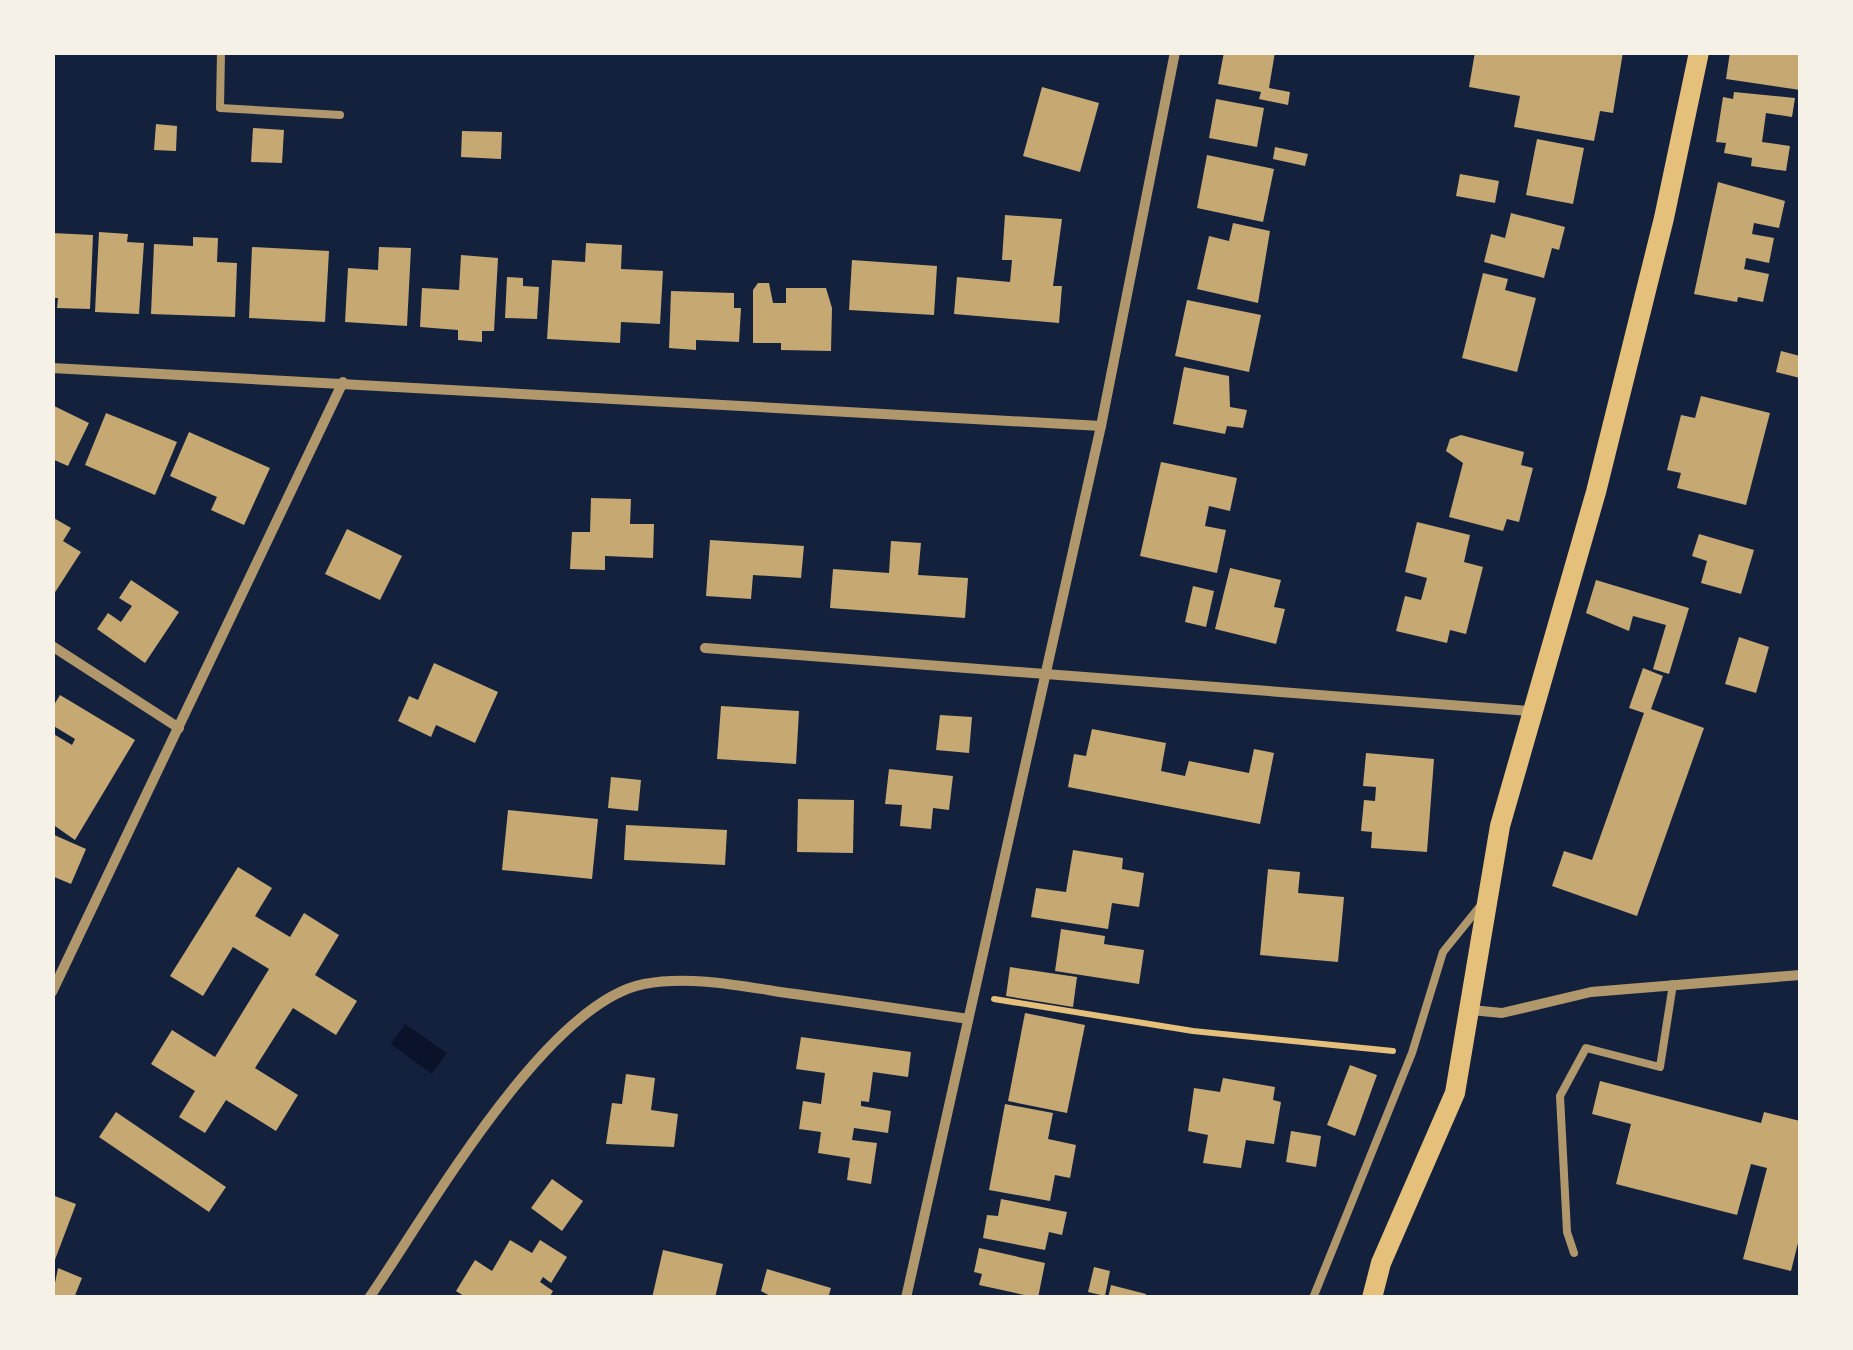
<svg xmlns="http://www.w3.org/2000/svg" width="1853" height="1350" font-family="Quicksand,sans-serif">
	<rect width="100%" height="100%" fill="#14213d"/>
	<path fill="#0b132b" d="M405,1024l42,29 -15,21 -41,-30z"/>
	<g fill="#c6a872">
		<path d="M1224,52h51l-6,36 21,4 -2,13 -29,-6 2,-7 -43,-8z"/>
		<path d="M1475,52h148l-10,61 -13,-2 -6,30 -80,-14 6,-31 -51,-9z"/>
		<path d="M1730,52h70v38l-74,-11z"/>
		<path d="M1042,87l57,16 -19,69 -57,-16z"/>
		<path d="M1734,92l61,6 -3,19 -26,-4 -4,29 28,4 -4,25 -35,-5 1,-8 -28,-5 2,-10 -10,-1 7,-45 10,2z"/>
		<path d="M1216,99l48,9 -7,39 -48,-9z"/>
		<path d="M156,124l21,2 -1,25 -22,-1z"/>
		<path d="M253,128l31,2 -2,33 -31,-1z"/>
		<path d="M462,131l40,1 -1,27 -40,-2z"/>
		<path d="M1537,139l47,9 -11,56 -47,-9z"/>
		<path d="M1275,147l33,7 -3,12 -32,-7z"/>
		<path d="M1207,155l67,14 -11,53 -66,-14z"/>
		<path d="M1460,174l39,7 -4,22 -39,-7z"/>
		<path d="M1718,182l67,19 -6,27 -25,-5 -2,11 22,4 -5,25 -23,-5 -1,7 -1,4 25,5 -6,28 -25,-5 -1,5 -43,-8z"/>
		<path d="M1511,213l54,14 -6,23 -7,-2 -8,30 -60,-16 7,-28 14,4z"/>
		<path d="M1005,215l57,4 -9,67h9l-3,37 -105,-9 3,-37 53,5 2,-22h-10z"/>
		<path d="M1233,223l37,8 -12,72 -61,-14 12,-53 20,5z"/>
		<path d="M99,232l29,2 -1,8 17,1 -5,71 -44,-2z"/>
		<path d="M52,233l41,2 -3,74 -33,-1 1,-10h-6z"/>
		<path d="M193,237l25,1 -1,24 20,1 -2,54 -84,-3 3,-70 39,2z"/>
		<path d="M586,243l36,2 -1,24 42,2 -3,53 -39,-2 -1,21 -73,-4 5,-79 33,2z"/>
		<path d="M252,247l77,4 -4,71 -76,-4z"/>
		<path d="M379,247l32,1 -4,78 -62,-4 3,-54 30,2z"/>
		<path d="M461,255l37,3 -4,73h-12v11l-24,-2v-10l-38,-3 2,-39 37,2z"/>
		<path d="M852,260l85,6 -3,49 -85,-5z"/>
		<path d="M1483,273l25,6 -3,11 31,8 -19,74 -55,-14z"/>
		<path d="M507,277l16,1v8l16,1 -2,32 -32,-1z"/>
		<path d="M758,283h11l4,20h13v-15h40l6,20 -1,43 -50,-1v-7h-28v-53z"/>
		<path d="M671,291l63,2v15h7l-2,34 -43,-2v10l-27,-2z"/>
		<path d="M1187,300l74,15 -12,57 -74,-16z"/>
		<path d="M1781,351l19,5v22l-24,-6z"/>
		<path d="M1184,367l45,9 1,31 17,3 -4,18 -16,-2 -2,8 -52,-10z"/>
		<path d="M1701,396l69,17 -24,92 -69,-17 4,-15 -14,-3 14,-55 14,3z"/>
		<path d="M52,405l37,18 -21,43 -16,-7z"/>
		<path d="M106,413l71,29 -22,53 -70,-30z"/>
		<path d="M189,432l81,36 -26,57 -33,-15 6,-13 -47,-21z"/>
		<path d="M1461,435l63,17 -3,13 12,3 -14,54 -12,-3 -4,12 -54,-14 14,-54 -17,-12 4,-12z"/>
		<path d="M1161,462l76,16 -7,33 -21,-5 -4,20 21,4 -9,43 -77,-17z"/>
		<path d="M591,498l40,1 -1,25h24l-1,34 -48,-2v14l-35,-1 2,-37h18z"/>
		<path d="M52,517l19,11 -8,13 18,11 -29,45z"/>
		<path d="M1417,522l53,13 -6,27 19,5 -17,67 -16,-4 -3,13 -51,-12 9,-35 16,4 6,-22 -22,-6z"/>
		<path d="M347,529l55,27 -22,44 -55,-26z"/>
		<path d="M1699,534l55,16 -13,44 -40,-11 6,-22 -15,-5z"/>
		<path d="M710,540l94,6 -3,32 -48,-3 -2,24 -45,-3z"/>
		<path d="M891,541l30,2 -3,32 50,3 -3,40 -135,-10 3,-39 56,4z"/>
		<path d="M1230,568l51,12 -7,27 11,2 -9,35 -61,-15z"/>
		<path d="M131,580l48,32 -34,51 -48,-34 11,-16 13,9 6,-9 5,-7 -13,-8z"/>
		<path d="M1596,580l93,28 -20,66 -16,-5 13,-44 -33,-9 -4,15 -43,-18z"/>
		<path d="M1193,586l21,5 -8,36 -21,-5z"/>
		<path d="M1739,637l30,10 -13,46 -31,-9z"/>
		<path d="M434,663l64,29 -23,51 -39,-18 -5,12 -33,-16 11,-25 9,4z"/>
		<path d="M1643,668l20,8 -12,33 53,19 -67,188 -85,-30 12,-35 28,9 52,-147 -15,-5z"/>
		<path d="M60,695l75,45 -60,100 -23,-16v-91l20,12 3,-6 -23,-14v-17z"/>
		<path d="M721,706l78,5 -3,53 -79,-5z"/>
		<path d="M940,715l32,2 -3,36 -33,-3z"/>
		<path d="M1092,729l74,14 -5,28 24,5 4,-15 60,12 5,-24 20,4 -14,71 -192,-37 6,-33 12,2z"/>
		<path d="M1366,753l68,6 -7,93 -56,-4 1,-16 -11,-1 3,-31 11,1 1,-14 -13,-1z"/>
		<path d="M889,769l64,7 -4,34 -16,-2 -2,21 -31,-3 2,-21 -17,-1z"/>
		<path d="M611,777l30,3 -3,31 -30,-3z"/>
		<path d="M798,799l56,1 -1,53 -56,-1z"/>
		<path d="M508,810l90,9 -6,60 -90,-9z"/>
		<path d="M626,825l101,5 -2,35 -101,-5z"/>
		<path d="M52,834l34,15 -15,35 -19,-8z"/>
		<path d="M1073,850l50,8 -1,11 22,4 -5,34 -27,-4 -4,26 -77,-12 5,-29 30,4z"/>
		<path d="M238,867l34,21 -17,28 35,21 14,-24 35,22 -24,40 42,26 -21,34 -43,-27 -38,60 43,27 -22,36 -50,-31 -21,33 -26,-16 16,-26 -44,-27 21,-34 43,27 54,-88 -36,-22 -30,49 -33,-20z"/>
		<path d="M1268,869l32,3 -2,21 46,4 -6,65 -78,-7z"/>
		<path d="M1061,929l44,7 -1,8 40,6 -5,34 -84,-13z"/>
		<path d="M1010,967l67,10 -4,30 -67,-11z"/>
		<path d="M1025,1013l60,12 -18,88 -59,-12z"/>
		<path d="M801,1037l110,15 -3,25 -35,-5 -4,30 -8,-1v5l30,5 -3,22 -34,-5 -2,12 25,3 -6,41 -24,-4 3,-22 -32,-5 3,-21 -22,-3 4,-28 18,3 4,-31 -29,-4z"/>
		<path d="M1350,1065l27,10 -22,61 -28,-11z"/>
		<path d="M626,1074l29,4 -4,32 27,4 -4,33 -68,-3 6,-41 10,1z"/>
		<path d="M1223,1078l52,9 -2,13 8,2 -7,42 -28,-4 -5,28 -38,-5 5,-28 -20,-4 6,-43 26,4z"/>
		<path d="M1600,1081l161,42 3,-11 36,9v114l-9,36 -48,-12 24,-91 -16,-4 -14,51 -121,-31 15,-60 -39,-10z"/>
		<path d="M1005,1104l48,9 -5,26 28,6 -6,33 -15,-3 -5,26 -61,-11z"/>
		<path d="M116,1112l110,75 -17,25 -110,-75z"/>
		<path d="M1291,1131l30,5 -5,31 -30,-5z"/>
		<path d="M552,1179l31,22 -21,30 -31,-23z"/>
		<path d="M52,1195l24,9 -23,61h-1z"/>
		<path d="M1001,1199l66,13 -5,23 -13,-3 -4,18 -62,-12 4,-23 11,1z"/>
		<path d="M510,1240l22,13 8,-13 27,17 -16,26 -8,-6 -3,5 13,9 -4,7h-82l-11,-7 19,-31 17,11z"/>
		<path d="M979,1248l66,15 -7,35 -59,-13 3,-11 -8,-2z"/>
		<path d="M663,1250l60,14 -8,34h-63z"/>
		<path d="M1094,1267l16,4 -5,25 -17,-4z"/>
		<path d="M58,1268l24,10 -8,20h-22z"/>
		<path d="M767,1269l64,19 -3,10h-54l-13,-7z"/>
		<path d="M1111,1285l35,9 -1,4h-37z"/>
	</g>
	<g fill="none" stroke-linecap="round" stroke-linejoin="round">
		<path stroke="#e5c07b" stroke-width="6" d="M994,999l199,32 200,20"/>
		<g stroke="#b1986c" stroke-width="8">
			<path d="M221,52l-1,56 120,7"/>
			<path d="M1574,1253l-7,-21 -7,-136 26,-48 74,19 13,-83"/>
			<path d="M1313,1298l99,-245 31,-101 38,-47"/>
		</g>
		<g stroke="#b1986c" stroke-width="10">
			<path d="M52,368l1049,58"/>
			<path d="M52,646l127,82"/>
			<path d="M705,648l825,63"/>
			<path d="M52,992l291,-610"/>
			<path d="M1471,1010l31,3 89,-21 209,-17"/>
			<path d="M369,1298c57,-82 176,-295 275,-314 45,-9 98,2 143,9 60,8 120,17 181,26"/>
			<path d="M906,1298l195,-872 74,-374"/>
		</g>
		<path stroke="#e5c07b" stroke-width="20" d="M1372,1298l9,-35 74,-170 45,-267 96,-334 68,-274 35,-166"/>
	</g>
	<rect width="1853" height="1350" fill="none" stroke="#f6f1e7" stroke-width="110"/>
</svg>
